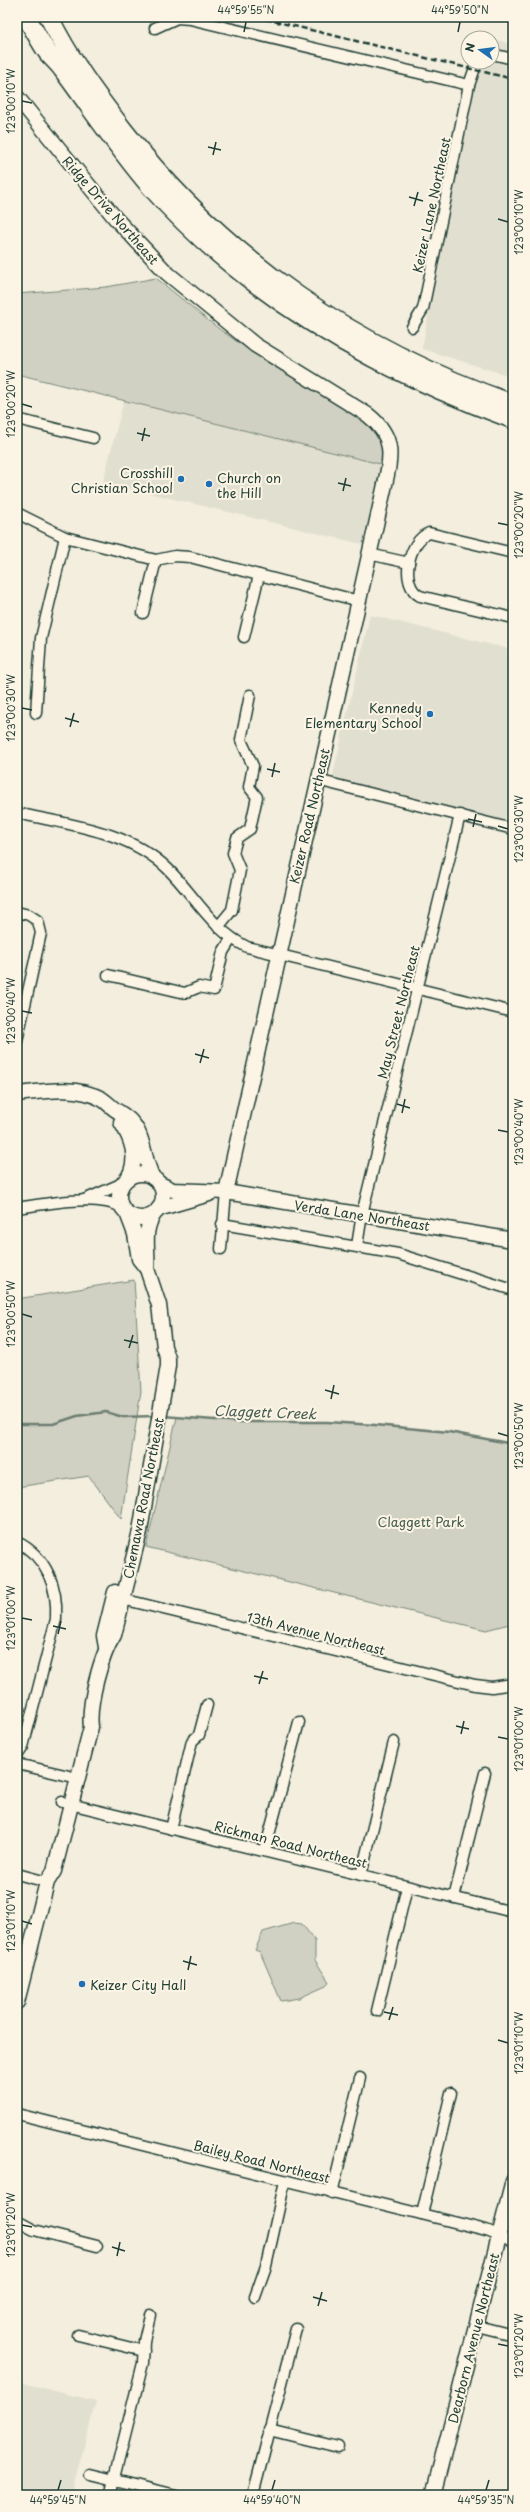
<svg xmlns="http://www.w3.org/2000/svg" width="530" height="2512" font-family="'Playpen Sans',sans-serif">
	<rect width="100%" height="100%" fill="#f3eede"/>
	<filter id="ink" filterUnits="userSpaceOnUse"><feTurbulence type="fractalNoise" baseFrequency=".025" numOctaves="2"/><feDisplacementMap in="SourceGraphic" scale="8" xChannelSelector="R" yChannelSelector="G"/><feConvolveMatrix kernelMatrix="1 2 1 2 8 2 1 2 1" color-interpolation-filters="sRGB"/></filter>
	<g filter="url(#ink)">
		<g fill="#e1dfd0">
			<path d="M480,34l33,11v332l-91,-28 53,-287h17v-24h-13z"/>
			<path d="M124,400l260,65 -18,80 -263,-63z"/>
			<path d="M370,615l143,35v172l-181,-43z"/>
			<path d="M17,2382l79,19 -25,94h-54z"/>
		</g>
		<g fill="#d0d1c2" stroke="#78877b">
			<path d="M156,278l63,51 42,29 109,66 11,16 3,25 -367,-91v-80l89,-7z"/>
			<path d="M134,1280l7,111 -20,128 -32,-43 -72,11v-188z"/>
			<path d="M177,1417l63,5h87l48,3 74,7 64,12v179l-27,7 -340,-83z"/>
			<path d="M294,1923l8,1 13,17v19l14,22 -3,4 -27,12 -18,3 -21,-49 -5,-2 8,-18z"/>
		</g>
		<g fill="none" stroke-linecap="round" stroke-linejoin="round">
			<g stroke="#6c7d72" stroke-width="2.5">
				<path d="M163,1416l77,6h87l48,3 74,7 64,12"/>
				<path d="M17,1424h36l24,-8 29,-4 17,5 31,-1"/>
			</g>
			<g stroke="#1f3d34" stroke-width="13">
				<g id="street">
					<path d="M155,28l22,-10 13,1 279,66"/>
					<path d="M492,54l21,5"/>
					<path d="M412,327l11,-18 46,-224 8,-23"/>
					<path d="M17,419l76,19"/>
					<path d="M17,513l48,24 91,23 19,-4 15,1 169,44"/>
					<path d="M513,553l-84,-20c-21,8 -30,52 -9,63l93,22"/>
					<path d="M369,554l40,9"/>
					<path d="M143,613l13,-53"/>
					<path d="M244,637l15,-62"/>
					<path d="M36,713l5,-75 24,-101"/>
					<path d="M317,780l196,49"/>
					<path d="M17,813c52,12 111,17 151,56 27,27 44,61 79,78l266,65"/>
					<path d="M17,912l12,3 9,6 3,12 -24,108"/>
					<path d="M218,927l14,-17 8,-40 -7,-17 4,-15 13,-9 7,-32 -8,-10 4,-21 -12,-26 9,-45"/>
					<path d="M108,975l77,18 14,-6 15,3 9,-38 8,-13"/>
					<path d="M84,1200l39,-17"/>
					<path d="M17,1208c28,-4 81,-15 106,0"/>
					<path d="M222,1224l176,30 115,36"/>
					<path d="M357,1246l5,-32 98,-399"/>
					<path d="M221,1249l5,-57"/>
					<path d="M17,1542c30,15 41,45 39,77l-33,128 -6,9"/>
					<path d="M118,1598l357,87 17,2 21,-3"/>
					<path d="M17,1764l61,14"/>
					<path d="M62,1802l451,110"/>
					<path d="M171,1829l21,-88 7,-6 8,-30"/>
					<path d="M265,1850l34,-128"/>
					<path d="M17,1874l30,8"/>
					<path d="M361,1875l33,-133"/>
					<path d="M454,1898l31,-125"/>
					<path d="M377,2011l30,-124"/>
					<path d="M17,2114l469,116 27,11"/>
					<path d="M332,2193l28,-115"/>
					<path d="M422,2214l29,-121"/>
					<path d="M17,2221l17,9 63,16"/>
					<path d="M255,2297l11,-31 19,-85"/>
					<path d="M477,2326l36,9"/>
					<path d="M78,2335l66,16"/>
					<path d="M269,2430l69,17"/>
					<path d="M90,2474l86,21"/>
					<path d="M110,2495l33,-132 1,-22 6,-26"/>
					<path d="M253,2495l43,-166"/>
				</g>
			</g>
			<g stroke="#1f3d34" stroke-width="17">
				<g id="secondary">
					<path d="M17,97l99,122 51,54 88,72 113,70c28,22 23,42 16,74l-158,703"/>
					<path d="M17,1094c28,-3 59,-9 85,5 6,4 11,10 17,13 9,6 14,10 19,20 7,15 7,31 15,46"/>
					<path d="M121,1122c11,18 18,37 7,56"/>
					<circle cx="141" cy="1196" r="22"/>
					<path d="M158,1183l15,7 53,2 287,48"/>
					<path d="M158,1209l51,-15"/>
					<path d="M147,1269c2,-20 -5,-37 7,-55"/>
					<path d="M106,1647l-2,-11 11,-44"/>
					<path d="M17,2002l30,-120 7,-11 37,-144c-3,-23 10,-72 23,-92l26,-104 28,-165v-8l-4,-11 -5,-42 -12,-36 -8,-10 -4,-25 -8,-21"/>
					<path d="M433,2495l80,-314"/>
				</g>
			</g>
			<g stroke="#1f3d34" stroke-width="21">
				<g id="highway">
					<path d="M26,17c8,12 14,25 22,36 5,6 11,11 15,17 29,39 56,80 88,117 97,110 226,183 362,232"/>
					<path d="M49,17c20,41 47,78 75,114 103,131 232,218 389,273"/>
				</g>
			</g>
			<use href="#street" stroke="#fcf5e5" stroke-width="10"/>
			<use href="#secondary" stroke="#fcf5e5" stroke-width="14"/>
			<use href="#highway" stroke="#fcf5e5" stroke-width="18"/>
			<path stroke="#1f3d34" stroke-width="2.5" stroke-dasharray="6 3" stroke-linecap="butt" d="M257,17l256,62"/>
		</g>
	</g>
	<path fill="none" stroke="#1f3d34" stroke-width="1.5" d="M244,32l2,-10M458,32l2,-10M22,101l10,2M208,147l13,3M213,155l3,-13M409,197l14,4M414,206l4,-14M498,219l10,3M22,404l10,3M137,433l13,3M142,441l3,-13M338,483l13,3M343,491l3,-13M498,523l10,2M22,708l10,2M65,718l14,4M70,727l4,-14M267,769l13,3M272,777l3,-14M468,819l14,3M498,826l10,3M473,827l3,-13M22,1011l10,2M195,1054l14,4M200,1063l4,-14M397,1104l13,4M402,1113l3,-14M498,1130l10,2M22,1314l10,3M124,1340l14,3M129,1348l4,-13M325,1390l14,4M331,1399l3,-14M498,1433l10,3M22,1618l10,2M53,1626l13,3M58,1634l3,-13M254,1676l14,3M259,1684l4,-13M456,1726l13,3M461,1734l3,-13M498,1737l10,2M22,1921l10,3M183,1961l14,4M188,1970l3,-14M384,2012l14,3M389,2020l4,-13M498,2040l10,3M22,2225l10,2M112,2247l13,4M117,2256l3,-14M313,2297l14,4M318,2306l4,-14M498,2344l10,2M58,2490l3,-10M272,2490l3,-10M486,2490l3,-10"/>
	<g fill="#1f6fb2" stroke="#fcf5e5" stroke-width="1.5">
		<circle cx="181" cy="479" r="4"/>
		<circle cx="209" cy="484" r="4"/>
		<circle cx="430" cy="714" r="4"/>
		<circle cx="82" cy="1984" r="4"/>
	</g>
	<g text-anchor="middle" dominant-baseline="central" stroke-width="4" stroke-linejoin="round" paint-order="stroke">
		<g font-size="13" fill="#1f3d34" stroke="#fcf5e5">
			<text transform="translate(431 205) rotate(-78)">Keizer Lane Northeast</text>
			<text transform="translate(111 210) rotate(49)">Ridge Drive Northeast</text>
			<text transform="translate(309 816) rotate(-77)">Keizer Road Northeast</text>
			<text transform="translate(398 1012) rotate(-76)">May Street Northeast</text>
			<text transform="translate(362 1215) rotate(9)">Verda Lane Northeast</text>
			<text transform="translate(143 1498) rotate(-79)">Chemawa Road Northeast</text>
			<text transform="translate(316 1633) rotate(14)">13th Avenue Northeast</text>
			<text transform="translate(291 1844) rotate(14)">Rickman Road Northeast</text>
			<text transform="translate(262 2161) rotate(14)">Bailey Road Northeast</text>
			<text transform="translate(473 2338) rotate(-76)">Dearborn Avenue Northeast</text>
		</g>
		<g font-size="13" fill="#1f3d34" stroke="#fcf5e5" text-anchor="end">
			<text x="173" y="472">Crosshill<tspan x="173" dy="15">Christian School</tspan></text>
			<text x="217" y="477" text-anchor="start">Church on<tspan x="217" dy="15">the Hill</tspan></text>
			<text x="422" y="707">Kennedy<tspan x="422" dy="15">Elementary School</tspan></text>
			<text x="90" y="1984" text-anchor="start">Keizer City Hall</text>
		</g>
		<g font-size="13" fill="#425b50" stroke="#fcf5e5">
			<text x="421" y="1521">Claggett Park</text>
		</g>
		<g font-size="14" font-style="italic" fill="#465d53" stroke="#fcf5e5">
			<text transform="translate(265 1412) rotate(2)">Claggett Creek</text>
		</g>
	</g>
	<rect width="530" height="2512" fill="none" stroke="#fcf5e5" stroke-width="44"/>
	<g transform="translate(480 50) rotate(284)"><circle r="19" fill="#fcf5e5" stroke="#a4ab9e"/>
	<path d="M0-3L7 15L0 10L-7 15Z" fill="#1f6fb2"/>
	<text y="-6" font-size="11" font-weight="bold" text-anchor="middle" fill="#1f3d34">N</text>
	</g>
	<rect x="22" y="22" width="486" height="2468" fill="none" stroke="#1f3d34" stroke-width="1.5"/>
	<g font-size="10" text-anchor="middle" fill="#1f3d34">
		<text x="246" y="14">44°59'55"N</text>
		<text x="460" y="14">44°59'50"N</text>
		<text transform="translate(11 101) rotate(-90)" y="4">123°00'10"W</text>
		<text transform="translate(519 222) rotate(-90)" y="4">123°00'10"W</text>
		<text transform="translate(11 404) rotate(-90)" y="4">123°00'20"W</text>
		<text transform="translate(519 525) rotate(-90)" y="4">123°00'20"W</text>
		<text transform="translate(11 708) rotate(-90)" y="4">123°00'30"W</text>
		<text transform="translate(519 829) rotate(-90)" y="4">123°00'30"W</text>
		<text transform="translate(11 1011) rotate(-90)" y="4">123°00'40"W</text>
		<text transform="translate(519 1132) rotate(-90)" y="4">123°00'40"W</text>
		<text transform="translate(11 1314) rotate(-90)" y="4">123°00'50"W</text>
		<text transform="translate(519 1436) rotate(-90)" y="4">123°00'50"W</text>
		<text transform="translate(11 1618) rotate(-90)" y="4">123°01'00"W</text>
		<text transform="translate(519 1739) rotate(-90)" y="4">123°01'00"W</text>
		<text transform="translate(11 1921) rotate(-90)" y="4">123°01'10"W</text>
		<text transform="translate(519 2043) rotate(-90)" y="4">123°01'10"W</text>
		<text transform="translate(11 2225) rotate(-90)" y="4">123°01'20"W</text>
		<text transform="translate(519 2346) rotate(-90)" y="4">123°01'20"W</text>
		<text x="58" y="2504">44°59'45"N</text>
		<text x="272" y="2504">44°59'40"N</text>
		<text x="486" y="2504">44°59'35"N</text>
	</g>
</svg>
